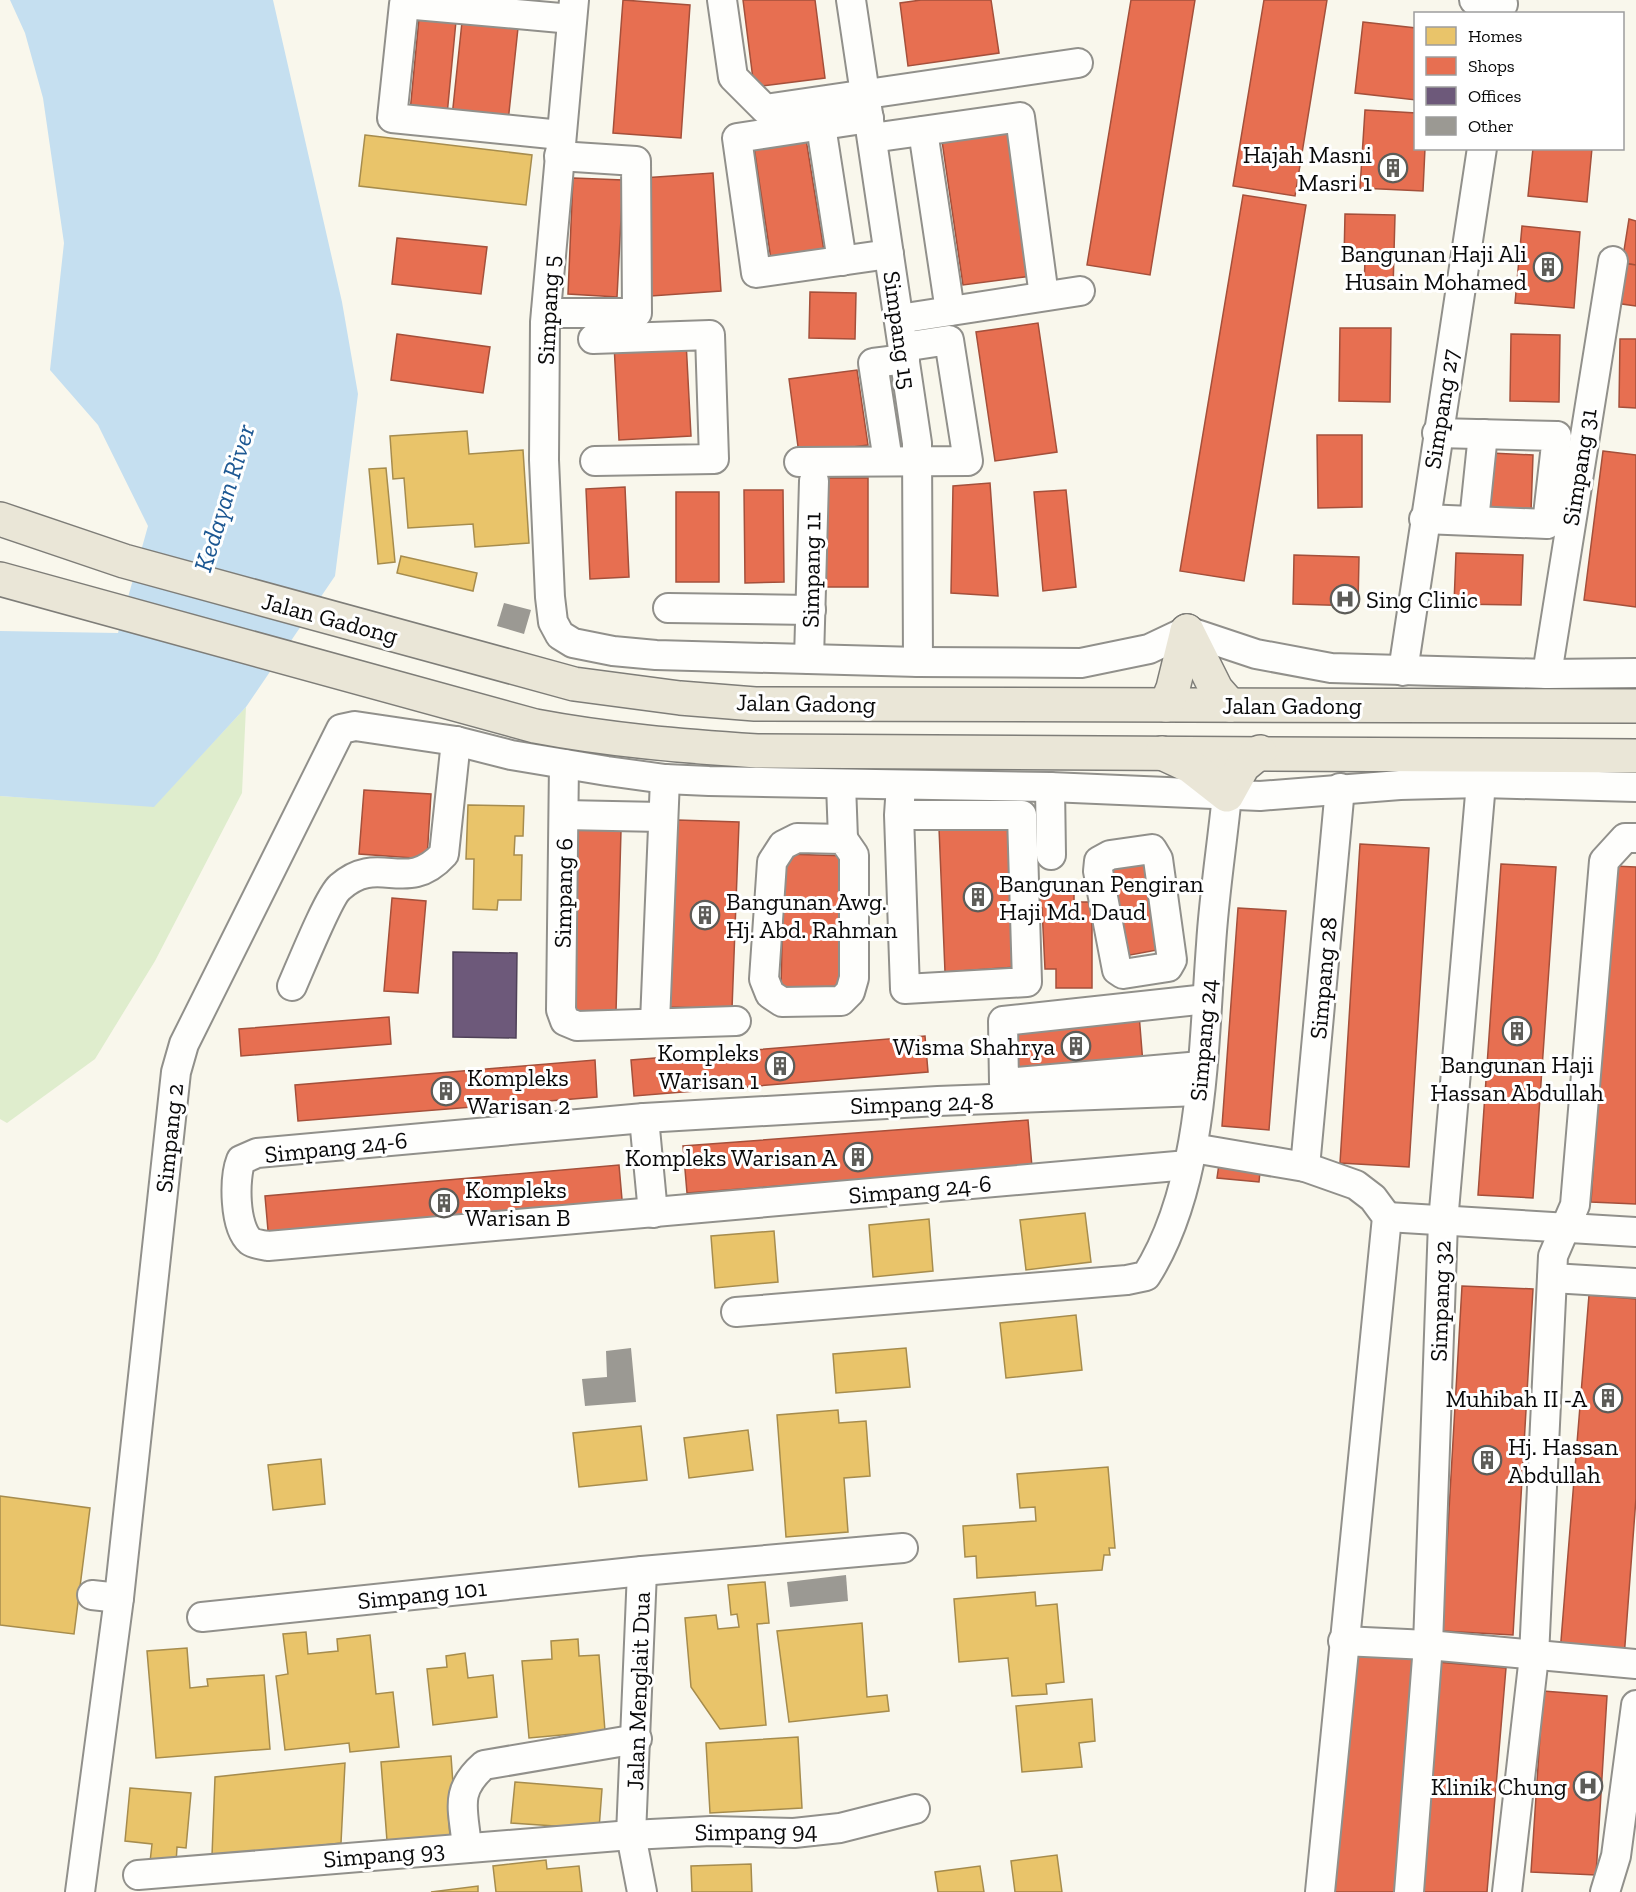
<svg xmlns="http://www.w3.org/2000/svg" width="1636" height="1892" font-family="'Zilla Slab',serif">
	<rect width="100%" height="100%" fill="#f9f7ec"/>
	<path fill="#dfedcd" d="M246,707l-4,86 -87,168 -60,98 -88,64 -7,-4v-323l154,10z"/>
	<path fill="#c5dff0" d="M10,0h263l69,302 16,92 -23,182 -89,131 -92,100 -154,-11v-165l118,2 30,-107 -50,-101 -48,-55 14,-127 -21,-145 -18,-65z"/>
	<g fill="#e9c46a" stroke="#a68c4d" stroke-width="1.5">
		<path d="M365,135l167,20 -6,50 -167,-19z"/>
		<path d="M467,431l2,23 54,-4 6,93 -54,4 -2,-23 -65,4 -4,-50 -11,1 -3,-43z"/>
		<path d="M386,468l9,94 -17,2 -9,-95z"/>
		<path d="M401,556l76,17 -4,18 -76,-18z"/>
		<path d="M468,805l56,1 -1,30h-8l-1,19h8l-1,45h-23l-1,10 -24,-1 1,-50h-8z"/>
		<path d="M1085,1213l6,49 -65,8 -6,-50z"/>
		<path d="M929,1219l4,52 -60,6 -4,-52z"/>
		<path d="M774,1231l4,51 -63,6 -4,-52z"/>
		<path d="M1076,1315l6,55 -76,8 -6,-55z"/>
		<path d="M906,1348l4,39 -74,6 -3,-39z"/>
		<path d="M838,1410l1,13 27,-2 4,55 -26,2 4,54 -62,5 -9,-122z"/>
		<path d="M641,1426l6,54 -68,7 -6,-54z"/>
		<path d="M748,1430l5,40 -64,8 -5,-40z"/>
		<path d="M321,1459l4,45 -52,6 -5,-45z"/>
		<path d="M1108,1467l7,81h-6l1,7h-6l-2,15 -125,8 -1,-22 -11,1 -2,-31 73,-5 -1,-14 -15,1 -3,-34z"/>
		<path d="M0,1496l90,12 -16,126 -74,-9z"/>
		<path d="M765,1582l4,41 -12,1 9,101 -46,4 -29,-42 -6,-69 31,-3 2,14 21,-2 -2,-13 -6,1 -3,-30z"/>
		<path d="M1035,1592l1,14 21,-2 7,78 -18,2 1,10 -35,2 -4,-38 -49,4 -5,-63z"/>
		<path d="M862,1623l5,74 20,-2 2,16 -100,11 -12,-91z"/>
		<path d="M306,1632l2,22 30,-3 -1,-12 33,-4 6,59 17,-2 6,55 -49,5 -1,-9 -64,7 -9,-74 12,-2 -5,-40z"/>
		<path d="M578,1639l1,17 20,-1 6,76 -76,7 -7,-77 30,-2 -1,-18z"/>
		<path d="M187,1648l3,40 18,-2 -1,-7 57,-4 6,74 -114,9 -9,-107z"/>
		<path d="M465,1653l3,25 25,-3 4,42 -64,8 -6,-56 20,-2 -1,-11z"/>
		<path d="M1092,1699l3,42 -16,2 3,24 -60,5 -6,-66z"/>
		<path d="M798,1737l4,71 -92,5 -4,-70z"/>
		<path d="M451,1756l4,56h-7l2,24 -63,5 -6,-79z"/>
		<path d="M345,1763l-4,80 -112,13h-17l3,-79z"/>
		<path d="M515,1782l87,7 -3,40 -88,-6z"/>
		<path d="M130,1788l61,5 -5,55 -9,-1 -1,17 -26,-2 2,-18 -27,-3z"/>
		<path d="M1057,1855l5,37h-47l-4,-31z"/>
		<path d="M546,1860l1,9 32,-3 3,26h-86l-3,-26z"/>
		<path d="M751,1864l1,28h-60l-1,-26z"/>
		<path d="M980,1866l4,26h-46l-3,-20z"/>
		<path d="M478,1886v6h-47z"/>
	</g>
	<g fill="#e76f51" stroke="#a4503b" stroke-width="1.5">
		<path d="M623,0l67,5 -9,133 -68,-5z"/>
		<path d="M743,0h72l10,78 -71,9z"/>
		<path d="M921,0h70l8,53 -91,13 -8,-63z"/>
		<path d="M1131,0h64l-45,275 -63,-10z"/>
		<path d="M1264,0h63l-32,196 -62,-10z"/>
		<path d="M419,18l37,3 -9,94 -37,-3z"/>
		<path d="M462,22l56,6 -10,94 -56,-5z"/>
		<path d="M1363,22l53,6v72l-61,-7z"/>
		<path d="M1365,110l51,3v35h9l-2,43 -63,-3z"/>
		<path d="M1012,131l20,145 -69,9 -21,-144z"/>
		<path d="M806,139l19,118 -53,9 -18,-119z"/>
		<path d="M1533,148h59l-5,54 -59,-6z"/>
		<path d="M713,173l8,118 -70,5 -8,-118z"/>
		<path d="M573,178l50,2 -6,117 -49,-3z"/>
		<path d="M1243,195l63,10 -62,376 -64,-10z"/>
		<path d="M1345,214l50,1 -2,75h-29l1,-31h-21z"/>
		<path d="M1629,219l7,2v44l-14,-2z"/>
		<path d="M1522,226l58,6 -6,76 -59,-5z"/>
		<path d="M397,238l90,9 -6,47 -89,-10z"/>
		<path d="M1622,263l14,2v41l-21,-3z"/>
		<path d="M810,292l46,1 -1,46 -46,-1z"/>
		<path d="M1038,323l19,129 -62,9 -19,-129z"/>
		<path d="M1340,328h51l-1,74 -51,-1z"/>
		<path d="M397,334l93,13 -7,46 -92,-13z"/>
		<path d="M1511,334l49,1 -1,67 -49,-1z"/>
		<path d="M1620,339h16v69l-17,-1z"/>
		<path d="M686,341l5,95 -72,4 -5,-96z"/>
		<path d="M857,370l11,75 -69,9 -10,-75z"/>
		<path d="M1317,435h45v72l-44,1z"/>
		<path d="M1603,451l33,4v152l-52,-7z"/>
		<path d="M1491,453l42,2 -2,57 -41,-1z"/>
		<rect x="820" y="478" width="48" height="109"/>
		<path d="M990,483l8,113 -47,-3 2,-107z"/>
		<path d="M625,487l4,90 -39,2 -4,-90z"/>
		<path d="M744,490h39l1,92 -39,1z"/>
		<path d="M1066,490l10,97 -33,4 -9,-99z"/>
		<rect x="676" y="492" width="43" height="90"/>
		<path d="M1456,553l67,2 -2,50 -67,-1z"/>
		<path d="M1294,555l65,2 -1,49 -65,-2z"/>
		<path d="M364,790l67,4 -4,65 -68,-5z"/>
		<path d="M677,820l62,2 -7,187 -62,-2z"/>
		<path d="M1013,825l4,142 -72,5 -6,-144z"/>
		<path d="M574,828l47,2 -5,182 -47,-1z"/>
		<path d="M1360,844l69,4 -20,319 -69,-4z"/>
		<path d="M784,854l65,2 -3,134 -65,-2z"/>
		<path d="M1151,861l17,87 -43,8 -16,-87z"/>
		<path d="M1501,864l55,3 -23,331 -55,-3z"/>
		<path d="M1613,866l23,1v337l-45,-2z"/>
		<path d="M1036,890l38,1v11h18v86h-36v-19h-11l-3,-61h-6z"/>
		<path d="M392,898l34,3 -8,92 -34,-2z"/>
		<path d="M1238,908l48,3 -17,219 -47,-4z"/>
		<path d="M1139,1014l4,50 -129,13 -5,-50z"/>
		<path d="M389,1017l2,27 -150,12 -2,-27z"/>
		<path d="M925,1036l3,36 -294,24 -3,-36z"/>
		<path d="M595,1060l2,37 -299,24 -3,-36z"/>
		<path d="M1028,1120l4,47 -345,26 -4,-47z"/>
		<path d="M1220,1157l41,5 -2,20 -42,-4z"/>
		<path d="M619,1165l4,46 -354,31 -4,-46z"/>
		<path d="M1462,1286l71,3 -20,346 -71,-4z"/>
		<path d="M1589,1295l47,4v199l-12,160 -64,-5z"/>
		<path d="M1351,1654l66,4 -16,234h-66z"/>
		<path d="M1437,1662l69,6 -19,224h-69z"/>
		<path d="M1543,1691l64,5 -11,179 -65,-3z"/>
	</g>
	<path fill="#6d597a" stroke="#4f4158" stroke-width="1.5" d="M453,952l64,1 -1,85 -63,-1z"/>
	<g fill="#9b9993">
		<path d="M504,603l27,7 -7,24 -27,-8z"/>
		<path d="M631,1348l5,54 -51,4 -3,-27 25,-2 -1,-26z"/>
		<path d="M846,1575l2,26 -58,6 -3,-25z"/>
	</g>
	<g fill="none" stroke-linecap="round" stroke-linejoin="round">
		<g stroke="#91908b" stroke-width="32">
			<g id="minor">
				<path d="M574,0l-29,322 -1,138 6,137 3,25 7,13 13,8 40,8 43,4 262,7 163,1 68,-14 38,-18 69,23 75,14 216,6 89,-1"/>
				<path d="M722,0l11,77 32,32 313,-46"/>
				<path d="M851,0l66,443 1,219"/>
				<path d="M1474,0l29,4"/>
				<path d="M869,118l-132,20 19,135 133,-19"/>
				<path d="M821,126l21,135"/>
				<path d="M923,131l27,180"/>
				<path d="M561,135l-169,-17 12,-114 168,15"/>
				<path d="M872,138l148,-21 24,179"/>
				<path d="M546,313h91l-1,-152 -77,-5"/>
				<path d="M899,319l181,-28"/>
				<path d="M593,339l117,-4 4,124 -119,2"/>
				<path d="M888,461l-15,-98 32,-4"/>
				<path d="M799,462l169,-1 -19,-121 -46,7"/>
				<path d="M1424,519l123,5 10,-88 -120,-3"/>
				<path d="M1474,521l9,-87"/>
				<path d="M668,608l143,2"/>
				<path d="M809,659l5,-178"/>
				<path d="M1403,671l79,-523"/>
				<path d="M1547,674l66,-413"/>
				<path d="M564,764l-3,246 4,11 12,5 159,-5"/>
				<path d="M841,784l2,55"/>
				<path d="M1050,787l1,68"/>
				<path d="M564,815l97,2"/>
				<path d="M899,815h123l5,167 -122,7 -6,-174 2,-30"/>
				<path d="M797,838l46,1 11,16v123l-4,14 -9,9 -59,1 -12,-8 -6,-15 8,-117 11,-17z"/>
				<path d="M1152,849l6,10 14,101 -4,7 -45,7 -6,-4 -19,-99 1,-10 11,-6z"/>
				<path d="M292,986c8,-18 37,-90 48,-99 39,-35 66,9 104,-33l12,-113"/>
				<path d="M655,1022l10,-243"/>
				<path d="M1201,1066l-197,17 -1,-62 204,-22"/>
				<path d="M644,1118l9,95"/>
				<path d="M1193,1148l112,19 51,18 17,13 14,19 -67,675"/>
				<path d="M1188,1165l-920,81c-6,-1 -14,-2 -18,-5 -16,-14 -16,-63 -9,-81l16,-7 387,-35 294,-17 261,-10"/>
				<path d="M1305,1167l35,-379"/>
				<path d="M1387,1217l249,15"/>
				<path d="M1552,1278l84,5"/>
				<path d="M736,1312l391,-32 19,-4c58,-91 57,-226 65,-331 3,-50 11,-100 16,-150"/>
				<path d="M92,1595l27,3"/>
				<path d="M202,1617l440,-46 261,-23"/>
				<path d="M1343,1641l85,4 208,19"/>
				<path d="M467,1848c-3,-38 -14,-56 17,-83l153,-26"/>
				<path d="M138,1875l493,-40 80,-4 83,2 46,-5 75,-19"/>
				<path d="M80,1892l39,-294 57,-526 8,-28 157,-315 14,-3 101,15 55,14 96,16 58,8 44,2 341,6 210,9 140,-11 81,-2 155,4"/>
				<path d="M642,1892l-11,-57 11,-264"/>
				<path d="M1409,1892l19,-247 15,-423 38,-439"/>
				<path d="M1507,1892l27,-236 19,-400 22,-51 29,-344 21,-23h11"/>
				<path d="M1605,1892l11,-36 20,-151"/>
			</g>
		</g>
		<g stroke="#7e7d78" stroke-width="36">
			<g id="major">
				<path d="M0,519l124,42 450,123 106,14 75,6 881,2"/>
				<path d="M0,579l535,147c74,14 147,20 222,25l879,5"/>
				<path d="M1187,631l29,58 14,16"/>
				<path d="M1166,705l7,-17 14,-57"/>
				<path d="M1162,753l28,13 37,29 16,-29 17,-14"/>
			</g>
		</g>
		<use href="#minor" stroke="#fefefc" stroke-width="28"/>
		<use href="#major" stroke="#eae6d7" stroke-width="33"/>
	</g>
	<defs>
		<g id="building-ring" transform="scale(1.5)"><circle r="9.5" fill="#fff" stroke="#5d5c58" stroke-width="1.5"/><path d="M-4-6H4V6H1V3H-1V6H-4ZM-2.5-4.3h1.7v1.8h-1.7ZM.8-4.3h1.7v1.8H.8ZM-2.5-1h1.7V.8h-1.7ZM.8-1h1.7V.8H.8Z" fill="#5d5c58"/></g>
		<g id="hospital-ring" transform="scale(1.5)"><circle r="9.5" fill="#fff" stroke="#5d5c58" stroke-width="1.5"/><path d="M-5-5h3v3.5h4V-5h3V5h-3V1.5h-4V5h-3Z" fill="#5d5c58"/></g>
	</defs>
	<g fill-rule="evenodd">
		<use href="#building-ring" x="1393" y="168"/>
		<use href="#building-ring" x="1548" y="267"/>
		<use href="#hospital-ring" x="1345" y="599"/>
		<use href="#building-ring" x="978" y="897"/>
		<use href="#building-ring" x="705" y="915"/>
		<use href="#building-ring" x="1517" y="1031"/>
		<use href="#building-ring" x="1076" y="1046"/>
		<use href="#building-ring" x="780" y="1066"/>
		<use href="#building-ring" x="446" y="1091"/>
		<use href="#building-ring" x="858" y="1157"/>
		<use href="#building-ring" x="444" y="1203"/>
		<use href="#building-ring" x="1608" y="1398"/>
		<use href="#building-ring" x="1487" y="1460"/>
		<use href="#hospital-ring" x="1588" y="1786"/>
	</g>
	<g text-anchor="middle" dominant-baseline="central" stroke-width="6" stroke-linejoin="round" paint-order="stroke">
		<g font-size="24" fill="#090909" stroke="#fff" text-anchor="end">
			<text x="1372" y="154">Hajah Masni<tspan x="1372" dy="28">Masri 1</tspan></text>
			<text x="1527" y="253">Bangunan Haji Ali<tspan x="1527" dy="28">Husain Mohamed</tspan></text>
			<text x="1366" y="599" text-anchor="start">Sing Clinic</text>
			<text x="999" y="883" text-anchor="start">Bangunan Pengiran<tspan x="999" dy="28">Haji Md. Daud</tspan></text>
			<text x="726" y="901" text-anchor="start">Bangunan Awg.<tspan x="726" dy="28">Hj. Abd. Rahman</tspan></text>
			<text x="1055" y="1046">Wisma Shahrya</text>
			<text x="759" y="1052">Kompleks<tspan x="759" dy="28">Warisan 1</tspan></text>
			<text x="1517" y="1064" text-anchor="middle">Bangunan Haji<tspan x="1517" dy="28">Hassan Abdullah</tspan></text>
			<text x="467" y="1077" text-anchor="start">Kompleks<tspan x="467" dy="28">Warisan 2</tspan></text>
			<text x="837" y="1157">Kompleks Warisan A</text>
			<text x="465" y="1189" text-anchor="start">Kompleks<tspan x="465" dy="28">Warisan B</tspan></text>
			<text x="1587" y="1398">Muhibah II -A</text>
			<text x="1508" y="1446" text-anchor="start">Hj. Hassan<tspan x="1508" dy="28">Abdullah</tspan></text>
			<text x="1567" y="1786">Klinik Chung</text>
		</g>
		<g font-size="24" fill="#090909" stroke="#fff">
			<text transform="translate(548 310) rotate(-87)">Simpang 5</text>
			<text transform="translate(900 330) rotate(82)">Simpang 15</text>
			<text transform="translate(1441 409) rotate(-81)">Simpang 27</text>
			<text transform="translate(1579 467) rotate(-81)">Simpang 31</text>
			<text transform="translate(811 570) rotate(-89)">Simpang 11</text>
			<text transform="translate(330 618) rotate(15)">Jalan Gadong</text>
			<text transform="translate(806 703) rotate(1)">Jalan Gadong</text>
			<text x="1292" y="705">Jalan Gadong</text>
			<text transform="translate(563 893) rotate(-89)">Simpang 6</text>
			<text transform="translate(1323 978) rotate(-85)">Simpang 28</text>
			<text transform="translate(1203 1040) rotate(-85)">Simpang 24</text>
			<text transform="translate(922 1103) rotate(-2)">Simpang 24-8</text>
			<text transform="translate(169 1138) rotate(-84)">Simpang 2</text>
			<text transform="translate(336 1147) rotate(-6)">Simpang 24-6</text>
			<text transform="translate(920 1189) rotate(-5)">Simpang 24-6</text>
			<text transform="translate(1440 1301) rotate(-88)">Simpang 32</text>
			<text transform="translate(422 1594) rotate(-6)">Simpang 101</text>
			<text transform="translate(638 1691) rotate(-88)">Jalan Menglait Dua</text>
			<text transform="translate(756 1831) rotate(-1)">Simpang 94</text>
			<text transform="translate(384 1854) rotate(-5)">Simpang 93</text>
		</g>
		<g font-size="26" font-style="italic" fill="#1c5792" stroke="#fff">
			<text transform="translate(224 498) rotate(-73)">Kedayan River</text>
		</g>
	</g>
	<rect x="1414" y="12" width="210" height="138" fill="#ffffff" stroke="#9d9d9d" stroke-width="1.5"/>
	<rect x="1426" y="27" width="30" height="18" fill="#e9c46a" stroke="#9d9d9d" stroke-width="1.5"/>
	<text x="1468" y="42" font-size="18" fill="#090909">Homes</text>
	<rect x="1426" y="57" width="30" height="18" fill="#e76f51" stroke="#9d9d9d" stroke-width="1.5"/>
	<text x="1468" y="72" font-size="18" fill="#090909">Shops</text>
	<rect x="1426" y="87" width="30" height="18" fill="#6d597a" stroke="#9d9d9d" stroke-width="1.5"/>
	<text x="1468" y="102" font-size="18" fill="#090909">Offices</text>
	<rect x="1426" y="117" width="30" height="18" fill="#9b9993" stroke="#9d9d9d" stroke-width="1.5"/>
	<text x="1468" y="132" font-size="18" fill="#090909">Other</text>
</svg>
